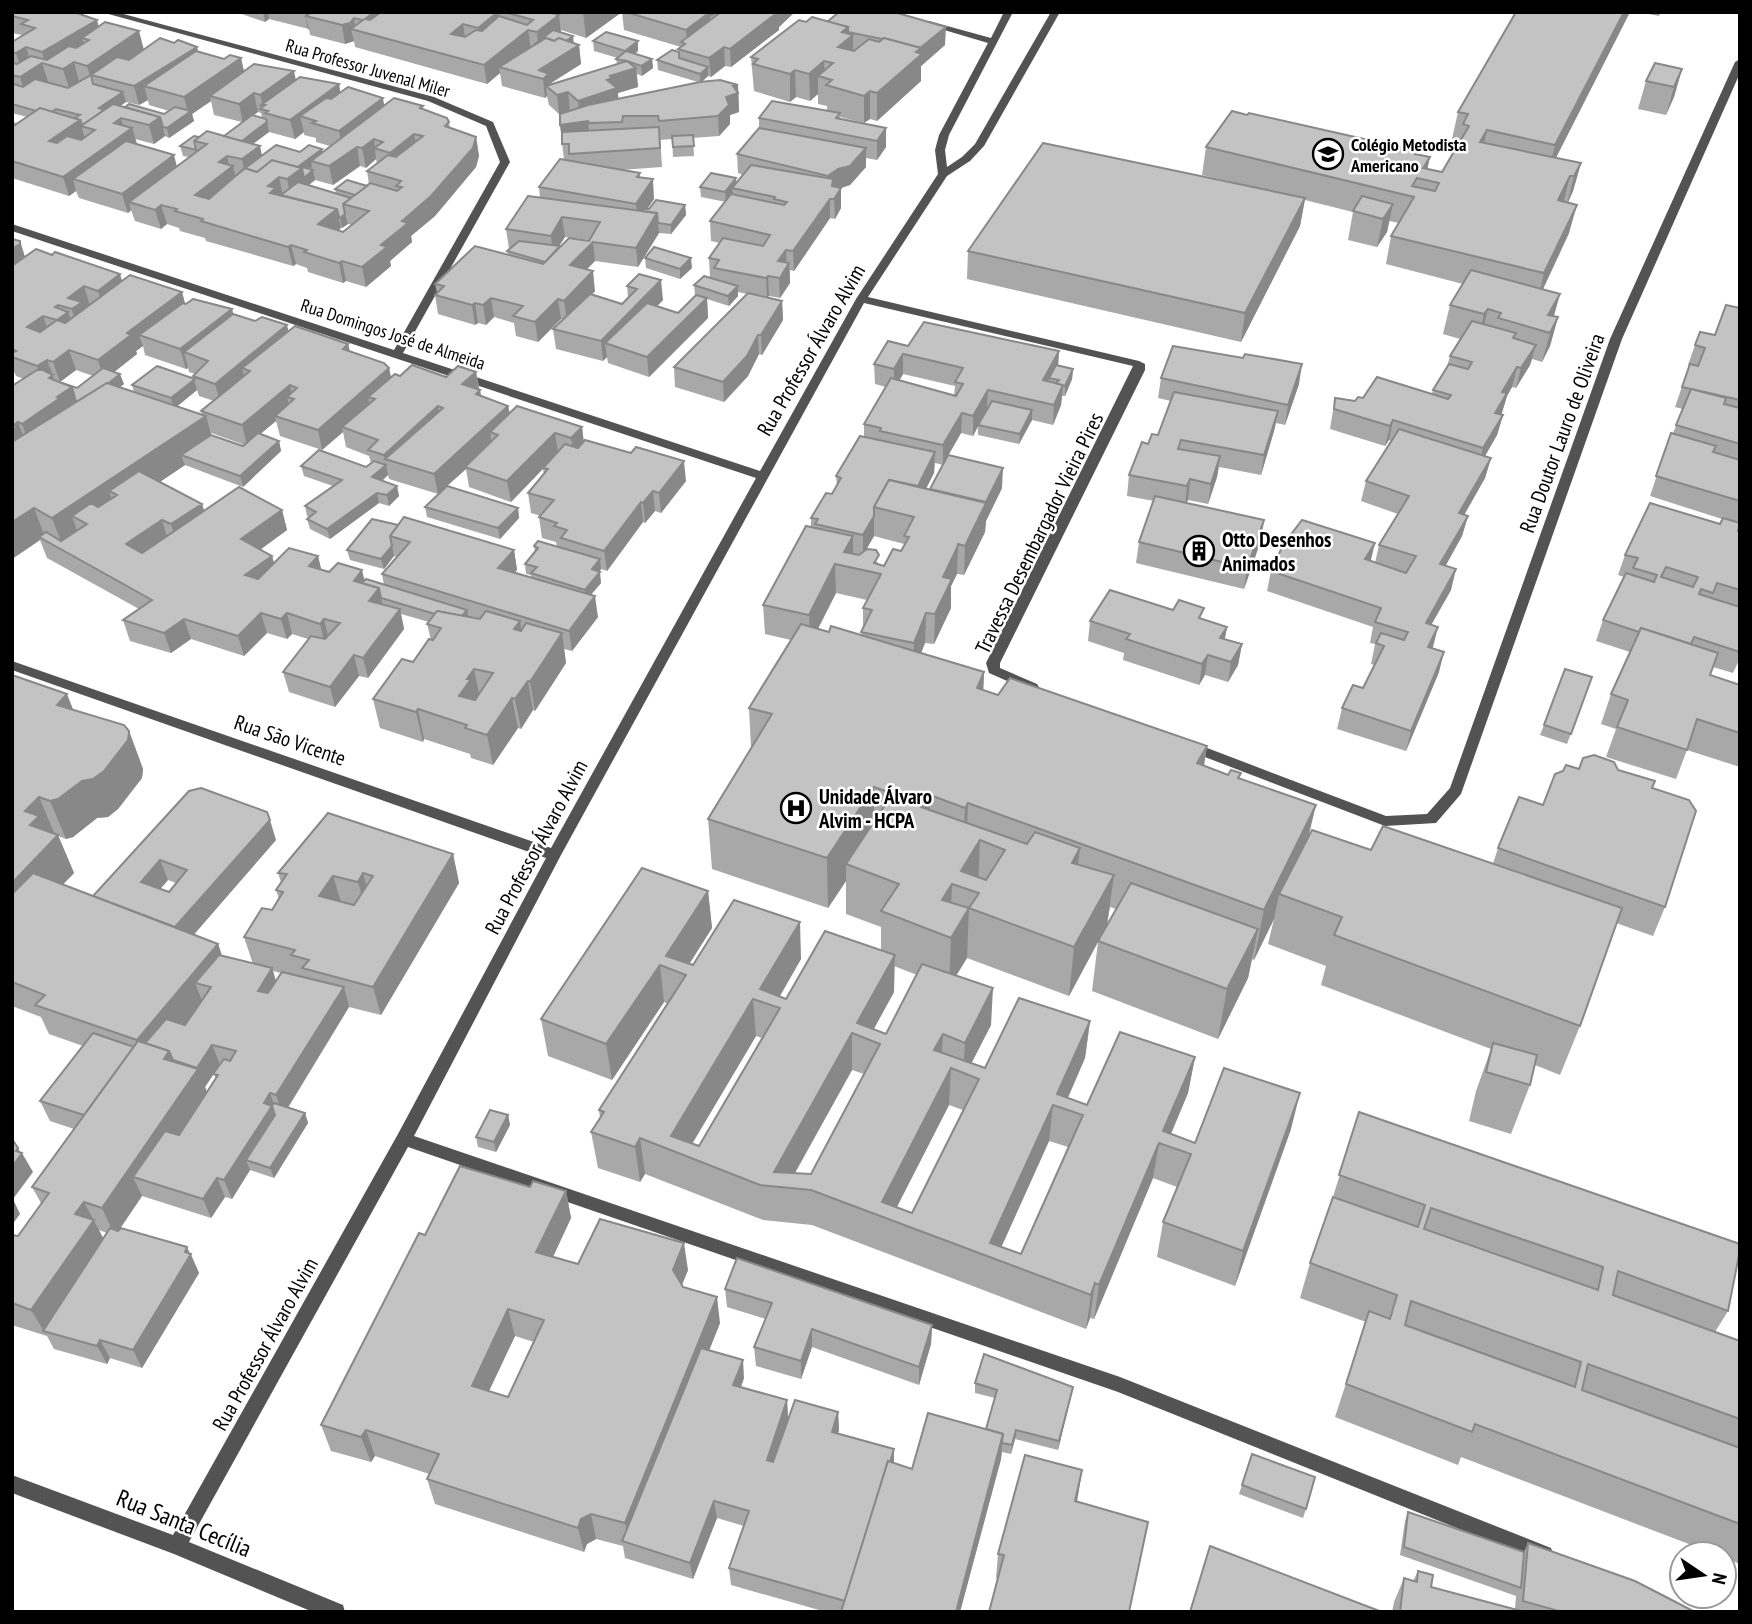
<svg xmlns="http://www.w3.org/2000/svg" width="1752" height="1624" font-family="'PT Sans Narrow',sans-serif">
	<rect width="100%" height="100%" fill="#fff"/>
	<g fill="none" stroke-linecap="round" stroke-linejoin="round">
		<g fill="#535353" fill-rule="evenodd">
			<path d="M101,12h15l318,85 59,25 17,40 -107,191 357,118 96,-172 82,-125 -3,-24 4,-15 49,-92 -64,-19 5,-3 62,17 13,-26h9l-64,123 -4,15 2,17 15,-10 13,-13 76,-132h9l-76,134 -14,15 -23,15 -79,121 271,64 6,3v6l-145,293v5l37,16 2,3 -7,5 -43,-19 -3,-10 147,-297 -269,-63 -303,552 -147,281 706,241 431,171 2,6 -2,6 -7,3 -426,-171 -710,-245 -219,395 154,63 2,7h-32l-139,-58 -162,-61v-18l161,60 225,-401 148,-276 -534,-188v-9l539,187 205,-370 -744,-247v-7l382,126 106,-188 -14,-36 -58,-25z"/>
			<path d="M1740,59v14l-118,266 -161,455 -25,29 -51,3 -201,-77 -2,-3 2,-3h10l192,73 41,-2 23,-26 160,-449 125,-277z"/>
		</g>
	</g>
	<g fill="#a8a8a8" fill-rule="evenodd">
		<path d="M12,12h68v3l19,12 45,22 55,3 25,7 17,-1 3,13 52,9 43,4 1,8 44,14h39v4l26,12 1,6 26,9 3,19 -3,11 -41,49 -24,20 1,6 -22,19 1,5 -25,21 -20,-6 -3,2 -35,-11 -1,-4 -11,-4 -3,2 -87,-25 -1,-3 -25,-7 -1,-3 -12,-4 -6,5 -26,-8 -4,-11 -3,3 -49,-15 -3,-7 -7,5 -57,-18v-56l5,1 10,-6 -15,-4v-71l10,-7 -10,-2zM148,100l1,5 20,6 -5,3 -44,-8 6,-4 13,3zM211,101l3,14 28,7 -18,14 -25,1 -19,9 3,10 6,1 -12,9 -40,-22 -2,-5 19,5 11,-8 4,2 25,-17 -2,-7zM258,112l3,1 1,5 -9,-3zM269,132l26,7 9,-7v3l12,3v4l14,4 -8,6 -60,3 -9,-11zM376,159l1,4 -10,8 2,13 -2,2 -32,3 1,4 -27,-8 6,-5 18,5 27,-19 6,2zM348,224l4,1 -9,7 -4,-2 2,-2v-1l1,1z"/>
		<path d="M236,12h558l-15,15v3l-48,37 -6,-1 -14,11 -3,-1 -6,6 36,3 1,27 -9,3v9l-11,12 -26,2 1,18 -21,1 -1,-18 -12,1v-5l2,32 -42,3 20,3v5l14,21 -7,10 38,-4 1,10 -15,19 -12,-1 -21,34 -43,-6 -8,8 8,22 -3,4 30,9 6,-7 -1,-11 12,-12 24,26 -6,6 21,7 18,-18h-1l-1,-10 20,-6 -4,-1 -1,-20 11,-15 -9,-2 -1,-20 16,-19 -25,-5 -1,-10 37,-5 6,-7 -5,-2 -1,-19 22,-26v-10l68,-7v-5l-9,-2v-10l-8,7 -14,-4 -6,5 -36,-11 -3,-34 55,-35h21l118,23 -24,21v15l-44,40 -7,-2 -6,4 -24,-6v2l46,9v19l-9,13 -11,-2v9l-16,18 -10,3 1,20 -6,11 -5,-1 -36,53 -4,-1v13l-10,15 -11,-2 -2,1 15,4 1,19 -21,35 -3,-1 -11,22 -24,26 -49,-15 -1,-20 73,-73 -9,-2v4l-9,10 -22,-7 1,19 -59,59 -41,-14 -1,-6 -4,4 -47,-12 -3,-20 10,-10h-2l-23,23 -22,-6 -2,-13 -20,-6 -8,8 -8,-2 -3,2 -37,-11 -3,-19 2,-2 -2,-9 73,-29 -1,-4 3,-2h-1l-3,-20 34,-31 -1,-11 25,-27 -4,-35 10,-14 -11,3 -10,-9 -2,-9 -2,2 -43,-12 -2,-13 -13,11 -132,-37 -1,-6 -9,3 -35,-9 -1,-6 -40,-10 -4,3zM622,12l2,18 57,17 -3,2 1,3 -22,8 1,10 40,12 -80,17v-6l20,-6 -1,-13 5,2 11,-8 -1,-9 -17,-5 3,-3v-10h-45l1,10 24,7 -2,1 1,5 -66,21v-2l30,-19 -2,-19 -5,-2 -13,-11v-2l25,8zM565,237l24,3 -30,6z"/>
		<path d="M1516,12h114l-74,146 25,5 -8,28 -5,12 1,30 -26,56 11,27 4,1 -8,29 -8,16 -10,-3 -2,6 -14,23 -4,-1 -5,9 -6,19h2l-6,20 -12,21 6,2 -6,20 -21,37 4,1 -6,20 -17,30 6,24 -20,35 1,23 7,24 -33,79 -69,-22 5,-21 21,-20 12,-23 -4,-1 4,-20 -5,-1 3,-16 -106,-36 4,-20 100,-10 4,2 4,-18 19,-31 -37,-13 5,-20 25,-40 -2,-1 -4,6 -55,-17 5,-31 20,3 8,-3 69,-4 1,-4 14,-23 3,-11 10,-17 -17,-5 7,-29 13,-21 -77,-20 5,-28 8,-13 -10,-2 -2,11 -10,15 -29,-7 5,-28 -48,-12 -5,26 -59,116 -274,-63 1,-28 259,-70 -25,-6 4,-28 210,7 12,15 14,3 16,-28 1,-3 -7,-2 6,-27z"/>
		<path d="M1638,12h23l-2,4z"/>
		<path d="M1682,69l-8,28 -8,18 -28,-6 8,-28z"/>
		<path d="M12,239l8,2 5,16 97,24 60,11 3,11 47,6 1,5 56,17 59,13 2,7 39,17 2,9 9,-1 46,1 30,-5 5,24 27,10 2,7 72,14 2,15 102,39 -25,32 -6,-2 -10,12 -2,-1 -36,49 -6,-2 -2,3 2,11 -10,12 7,22 -26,34 -8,-2 2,14 -31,48 -2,-1 -12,19 -3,-1 -25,37 -22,-7 -1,-4 -46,-15 -1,3 -43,-14 -7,-29 40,-37 18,-22 -4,-16 2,-2 -28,-8 3,15 -36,49 -9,-2 -24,31 -46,-15 -6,-20 25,-33 -16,-5 -5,5 -20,-6 -23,23 -53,-17 -20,14 -41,-12 -7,-21 16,-11 -92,-51 -7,-18 -28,19v-173l12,-7 -8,-3 -4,-9zM143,346l2,9 41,14 2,-1 1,4 6,2 -2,2 1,3 -62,6 2,7 -14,-5 4,-3 -10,-12 23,-18 -1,-3zM76,370l17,6 -16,12 -17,-6zM197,390l2,6 15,5 -13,10 1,4 -25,-9zM276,421l4,15 42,14 21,-18 3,15 23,9 2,7 -5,4 -65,-1 3,10 29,10 -28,20 2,10 2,1 -2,2 3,10 20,10 49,-36 10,3 10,-10 -2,-10 -15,-5 6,-6 1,4 49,15 -13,13 2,10 73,22 19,-21 -1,-10 -71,-22 19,-17 3,18 42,15 32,-33 1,6 -16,18 3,20 10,3 -2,1 3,21 14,4 1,4h-23l1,6 -10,12 1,10 5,1v2l-16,-5 2,-2 -3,-20 -142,-31 -25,31 3,10 34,9 10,-13 3,1 -15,17 2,11 -63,-16 -3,-13 -44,7 -2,-7 -12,-6 27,-20 -5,-20 -78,1 -2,-7 -42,-22 25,-17 58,22 38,-36 -2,-10 -19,-7zM211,433l34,12 -2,1 -32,-11z"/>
		<path d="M645,258l47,10 -12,11 -34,-11z"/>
		<path d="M1740,308v219l-2,4 2,1v126l-7,15 -20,-6 -3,8 30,10v82l-53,-17 -11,29 -70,-22 10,-28 -15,-5 10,-30 19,-42 -34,-11 7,-21 21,-43 -6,-2 7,-20 95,-31 2,-5 -72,-23 21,-63h2l10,-24 -8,-2 14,-41 -1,-1 7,-20 20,-10z"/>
		<path d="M908,346l150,19 15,4 -1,10 -7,17h-3l-1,9 -8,20 -21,-5 -13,24 -41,-9v-10l-5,11 -12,-3 -13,22 54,33 -16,33 -1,11 -21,43 -7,-1 -6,12v22l-17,36 -9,-1 -4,10 63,19 -1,18 15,5 209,51 -3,20 36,13 69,56 62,15 122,14 5,-16 81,-79 39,1 34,18 13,119 -12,29 -37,-13 -36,103 -20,49 -25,-10 -5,20 -19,49 -42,-13 7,-30 15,-42 -170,-64 5,-19 -58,-22 6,-25 -20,41 -2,-1 -4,19 -30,61 -126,-48 6,-49 -29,54 -102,-38 -11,18 35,49 -20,38 14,5 105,-47 -5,37 -17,40 19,7 108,-48 -7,36 -17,41 24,9 96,-14 -56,157 -78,-29 6,-35 14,-35 -24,-9 -59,141 -4,-1 -4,11 -274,-104 -49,-5 -118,-46 -5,8 -42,-14 -7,-36 9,-14 -1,-8 69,-106 -4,-2 -52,78 -64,-24 -7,-37 167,-128 4,37 -23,36 4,1 108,-6 -21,37 6,3 95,-49v-23l-35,-13v-33l-18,27 -116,-39 -4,-50 43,-71 -2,-40 42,-68 -26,-6 -2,-29 48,-77v-10l21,-24 5,-8 -1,-10 28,-39v-13l22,-37 -11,-3 -1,-20zM903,374l52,12 -1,9 -55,-14zM935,463l8,2 -13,24 -4,-1 8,-15zM874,536l30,8v2l-3,5 -17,15 -5,-2 -13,-14zM836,593l31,7 -4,8v20l-2,7 -32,-3 -11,-3zM1110,907l6,2 -9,15zM894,966l23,9 -31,59 -12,-5 20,-37zM756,1036l6,2 -63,108 -7,-3zM852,1070l12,4 -53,100 -16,-1zM949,1105l14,5 -51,103 -15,-6zM1049,1141l19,6 -47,107 -20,-7z"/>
		<path d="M1161,378l138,6 -14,41 -9,-2 -2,8 -13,44 -42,-8 -2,10 -9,27 -20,-4 -2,3 75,37 -17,49 -108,-26 3,-21 15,-41 -27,-5 2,-21 19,-31 10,-9 13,-34 -13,-3z"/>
		<path d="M1202,619l25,8 -2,12 17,5 -4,21 -10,17 -23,-7 -6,10 -76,-25 1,-7 -36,-12 2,-20z"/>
		<path d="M12,675l61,35 56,21 14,38 -1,9 -24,31 -10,8 -11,1 -24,19 -7,2 -8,-3 16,37 -11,11 30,12 96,-105 87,49 -82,94 24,10 4,12 31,8 -9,-27 28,-27 7,-11 -3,-9 5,-8 -3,-9 175,-19 6,29 -78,132 -32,-8 -61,101 17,5 3,10 -34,55 -24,-8 -18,29 -7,-2 -14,21 -69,-22 -23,34 72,24 8,19 -57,95 -32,-10 -3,6 -53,-15 -7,-13 -35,-11v-90l6,1 23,-33 -9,-16 42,-58 -24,-8 -10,-20 43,-55 -34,-12 -8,-17 -29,-11zM168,880l8,3 -7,9 -9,-3zM273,971l8,2 -5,8zM214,1074l2,6 -9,13 -2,-6zM99,1230l8,3 -4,6z"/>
		<path d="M1592,677l-25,67 -27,-9 4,-10z"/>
		<path d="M1359,1112l369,199 -13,21 25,9v223l-16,-6v-4h-9l-254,-97 -3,8 -123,-48 31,-95 -66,-24 10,-35 23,-66z"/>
		<path d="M508,1115l2,10 -14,27 -18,-5 -2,-10z"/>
		<path d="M530,1187l36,4 5,27 -18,39 25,7 110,6 -6,15 1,2 37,36 -11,28 35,27 -3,9 46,13 1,18 50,-6 1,18 -1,3 56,16v14l18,6 74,-40 9,-31 -20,-5v-10l98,4 -15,63 -43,-11 -4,15 -9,-2 -1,7 -41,153h-134l-95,-27 -2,-17 15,-42 -27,-8 -24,61 -68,-21 -2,-12 -27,-7 -9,5 -3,8 -149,-48 -8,-25 2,-5 -54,-18 -4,6 -40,-11 -10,-26 104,-190zM515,1336l19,6 -26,55 -19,-6z"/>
		<path d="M725,1289l207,36 -1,19 -12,41 -107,-38 -11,32 -45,-13 -2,-19 12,-28 -39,-12z"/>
		<path d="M1082,1470l-5,32 -79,77 -2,-1 2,-24z"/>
		<path d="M1242,1485l64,24 -3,9 -64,-24z"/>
		<path d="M1408,1512l116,40 4,-9 167,69h-303l2,-10 10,-24 9,3 5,-10 13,16 84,22 1,-13 -116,-41 5,-34z"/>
	</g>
	<g fill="#888">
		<path d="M263,12h5l1,7 -4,3z"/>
		<path d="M305,12h26l-25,4 3,13 -1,1z"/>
		<path d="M373,12h15l-3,13 -20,-6z"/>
		<path d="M498,12l3,19 -21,16 -2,-19z"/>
		<path d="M583,12h39l-36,26z"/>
		<path d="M696,12h18v3l-4,2 1,14 -24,17 -1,-18z"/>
		<path d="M773,12h21v1l-15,14v3l-48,37 -1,-18z"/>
		<path d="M1624,12h6l-82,161 7,-28z"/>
		<path d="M559,15l2,19 -23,11 -1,-13z"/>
		<path d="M354,18l2,12 -5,-1 3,12 -9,3 -3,-19z"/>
		<path d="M97,20l5,19 -13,1 -7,-2 3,11 -40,15 -3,-12z"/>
		<path d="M463,24l3,19 -15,-9z"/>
		<path d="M848,27v11l5,-3v27l-15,-15 4,-15z"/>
		<path d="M946,27l-1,18 -24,21v15l-44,40v-28l39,-41z"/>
		<path d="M528,30l3,19 -32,18 1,6 -13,11 -3,-19z"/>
		<path d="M139,31l5,19 -34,23 -19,2 1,9 -5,-18z"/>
		<path d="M573,36l1,9 -20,5z"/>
		<path d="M638,41v10l-12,9 -1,-9z"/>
		<path d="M579,45l2,19 -30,19v8l-5,-5 1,10 -2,2 -2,-19 -4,-9z"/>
		<path d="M26,47l6,19 -10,6 -6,-19z"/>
		<path d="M197,47l5,18 -58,21 4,14 -9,5 -5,-19z"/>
		<path d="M724,47l1,19 -14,11 -2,-19z"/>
		<path d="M241,58l4,19 -35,19 1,5 -19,13 2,7 -25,17 -2,-10 21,-15 -4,-16z"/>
		<path d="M652,59l1,9 -11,8 -1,-10z"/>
		<path d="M824,61l1,17 -7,-2v18l-8,7 -1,-27z"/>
		<path d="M74,62l5,19 -10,7 -6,-19z"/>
		<path d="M42,63l6,19 -22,14 -6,-19z"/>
		<path d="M708,67v9l-8,7v-9z"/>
		<path d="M636,68l2,19 -20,6 1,14 -39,13 -2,-19 29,-21 3,-4z"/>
		<path d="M1682,69l-8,28 -8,18 8,-28z"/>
		<path d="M795,70l1,27 -6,5v-28z"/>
		<path d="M294,71l4,19 -33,15h-2l-3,-10z"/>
		<path d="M339,84l3,19 -26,18 -16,-5 4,16 -9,7 -5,-19z"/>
		<path d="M738,85l1,27 -9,3v9l-11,12 -1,-20 8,-19 7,-11z"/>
		<path d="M870,91v28l-6,4v-27z"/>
		<path d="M123,92l3,10 -24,16 -3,-10z"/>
		<path d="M568,92l2,19 -11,3 -2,-19z"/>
		<path d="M254,93l4,19 -15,11 -4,-19z"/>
		<path d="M383,98l3,19 -43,33 -4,-19z"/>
		<path d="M160,117l5,19 -11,8 -5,-19z"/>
		<path d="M121,118l4,15 7,-5 6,19 -65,32 3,12 -7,5 -6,-19 32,-50z"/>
		<path d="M80,120l5,20 -30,20 -6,-19z"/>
		<path d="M588,121l2,19 -27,4 -3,-19z"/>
		<path d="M267,122l2,10 -34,25 -2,-10z"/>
		<path d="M886,128v19l-9,13v-19z"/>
		<path d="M1487,130l-6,28 -1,-16z"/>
		<path d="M414,134l4,19 -24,19 -4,-19z"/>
		<path d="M476,137l3,19 -3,11 -41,49 -24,20 1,6 -22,19 1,5 -25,21 -4,-20z"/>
		<path d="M374,139l2,20 -10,9 -4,-20z"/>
		<path d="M260,146l4,19 -19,8 -3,-14z"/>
		<path d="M357,147l3,19 -27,19 -4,-19z"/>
		<path d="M866,148v19l-16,18 -12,4 -10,7v-20z"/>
		<path d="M322,149l2,9 -13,3 1,6 -9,7 10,-4 2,10 -24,19 -4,-20 12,-13z"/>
		<path d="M174,155l5,20 -50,27 2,8 -3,3 -6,-19z"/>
		<path d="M227,156l3,13 3,-3 5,20 -38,29 -5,-20 24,-33z"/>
		<path d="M1430,157l-5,23 -2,-12z"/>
		<path d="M1581,163l-8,28 -6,13 7,-28z"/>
		<path d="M1570,176l-7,28 -5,-4z"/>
		<path d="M279,177l4,19 -4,13 -11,-23z"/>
		<path d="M736,178l1,10h-5l1,5 -7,9 -1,-10z"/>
		<path d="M653,179l1,20 -14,21h-2l-2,-16z"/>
		<path d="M841,188v20l-6,11 -1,-20z"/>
		<path d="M1305,198l-5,28 -59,116 4,-29z"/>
		<path d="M830,199v19l-36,53 -1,-20z"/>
		<path d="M1393,204l-6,28 -10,15 6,-28z"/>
		<path d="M161,205l6,19 -6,5 -6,-19z"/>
		<path d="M685,205l1,10 -15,19v-9z"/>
		<path d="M1577,205l-8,28 -32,69 7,-29z"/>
		<path d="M337,209l4,19 -19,15 -4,-19z"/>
		<path d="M657,213l2,20 -21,34 -2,-19z"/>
		<path d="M345,214l3,10 -6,4 -2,-10z"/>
		<path d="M562,217l3,20 -12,18 -2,-19z"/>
		<path d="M20,241l6,20 -14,12v-24z"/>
		<path d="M593,242l2,19 -23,23 -2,-19z"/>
		<path d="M291,245l5,19 -3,2 -5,-19z"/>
		<path d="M786,250l1,17 2,-4 1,20 -10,15 -2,-37z"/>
		<path d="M691,258l1,10 -12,11v-10z"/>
		<path d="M342,261l4,20 -3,2 -4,-20z"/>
		<path d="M593,271l2,20 -28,30 -3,-20z"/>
		<path d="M120,274l6,20 -22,16 -6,-19z"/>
		<path d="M768,276l1,20 -2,2 -1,-20z"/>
		<path d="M661,280l2,20 -46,47 -12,-4 2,14 -4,4 -2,-20z"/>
		<path d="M84,286l6,20 -12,23 -10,-31z"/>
		<path d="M738,286v10l-9,10 -1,-10z"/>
		<path d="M182,292l5,20 -48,23 4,11 -7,5 1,3 -33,26 -6,-20 29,-27z"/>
		<path d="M1560,294l-8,29 -4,-8z"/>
		<path d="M491,298l3,19 -8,8 -3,-20z"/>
		<path d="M707,298l1,20 -59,59 -2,-20z"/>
		<path d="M558,299l3,20 -23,23 -3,-20z"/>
		<path d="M782,301l1,19 -21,35 -1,-20z"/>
		<path d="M475,303l3,20 -3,2 -3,-20z"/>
		<path d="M58,305l4,12 6,-5 7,20 -12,8 -8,-33z"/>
		<path d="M232,309l5,20 -53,23 4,16 -2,1 -6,-20z"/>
		<path d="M1488,309l-7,29 -4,5 7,-29z"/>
		<path d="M43,316l7,20 -23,-9z"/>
		<path d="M1558,317l-8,29 -8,16 8,-29z"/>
		<path d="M287,325l5,20 -42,26 -8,-3 4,15 -25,21 -6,-20z"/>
		<path d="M758,335l1,19 -11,22 -24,26 -1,-20z"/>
		<path d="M348,344l4,20 -9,-15z"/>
		<path d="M1536,345l-6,20 -14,23 5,-20z"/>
		<path d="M69,350l7,20 -16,12 -7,-20z"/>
		<path d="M1059,351l-1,20 -9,7 -1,9 -5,-7z"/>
		<path d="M903,354v20l-9,15v-20z"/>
		<path d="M47,360l13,35 12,-8 9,29 -48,37 -11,-29 22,-38 -7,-20z"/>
		<path d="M1302,364l-3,20 -14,41 3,-20z"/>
		<path d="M1517,367l-5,20 -5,9 -5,17 -12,20 12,-41z"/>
		<path d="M389,368l4,20 -18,11 -7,-2 2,11 -28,19 1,5 -21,18 -4,-20z"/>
		<path d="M1073,369l-1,10 -7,17v-10z"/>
		<path d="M476,372l3,19 1,-1 4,20 -22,-26z"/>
		<path d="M120,374l4,10 -26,21 -4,-10z"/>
		<path d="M194,380l3,10 -23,19 -3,-11z"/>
		<path d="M290,385l3,14 -6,-2 3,12 -15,7 1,5 -29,24 -5,-20z"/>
		<path d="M1063,385l-2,20 -8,20 1,-20z"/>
		<path d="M988,390l-1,20 -14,26v-20z"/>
		<path d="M438,406l4,20 -57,33 3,16 -14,13 -2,-11 14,-12 -2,-10z"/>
		<path d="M508,406l4,20 -22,6 2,12 -27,23 1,2 -28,25 -4,-20z"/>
		<path d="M1032,410v10l-13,24 1,-10z"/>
		<path d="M1278,411l-4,20 -13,44 3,-20z"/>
		<path d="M962,413l-1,20 -18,32v-20z"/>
		<path d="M1503,415l-6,20 -19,33 5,-20z"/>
		<path d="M206,416l8,29 -33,10 4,10 -64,43 -4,-13 -8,-4 7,20 -29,13 -15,-8 7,20 -16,11 -11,-29z"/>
		<path d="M1393,420l-4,20 -4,6 5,-20z"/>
		<path d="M18,422l11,29 -17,16v-36l2,-6z"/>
		<path d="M582,427l2,20 -10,11 -3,-20z"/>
		<path d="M555,433l3,20 -47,49 -4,-21z"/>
		<path d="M279,441l2,10 -38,36 -3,-11z"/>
		<path d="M935,452l-1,21 -21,42v-20z"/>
		<path d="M1220,456l-3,21 -9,27 3,-20z"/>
		<path d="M1491,458l-6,20 -31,55 5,-20z"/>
		<path d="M684,461l2,20 -25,32 -2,-20z"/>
		<path d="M1003,468l-1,20 -16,33 -1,11 -21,43 1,-29z"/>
		<path d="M1190,479l-2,21 -3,6 2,-20z"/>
		<path d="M397,486l2,10 -10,10 -2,-11z"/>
		<path d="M653,491l2,20 -10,12 -2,-20z"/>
		<path d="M377,493l2,10 -49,36 -3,-10z"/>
		<path d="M641,502l2,20 -36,49 -3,-20z"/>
		<path d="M202,504l6,20 -31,20 -6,-20z"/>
		<path d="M34,508l11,29h-6l1,3 -28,19v-37z"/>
		<path d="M518,508l1,10 -19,21 -2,-11z"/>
		<path d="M282,510l5,20 -40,29 -6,-20z"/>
		<path d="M874,516v20l-11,19v-20z"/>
		<path d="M1468,516l-6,20 -27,49 5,-21z"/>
		<path d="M162,520l6,20 -35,24 -7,-20z"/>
		<path d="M1264,520l-3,20 -17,49 3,-21z"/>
		<path d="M853,536v30l-9,-14z"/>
		<path d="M1375,543l-5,21 -5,-5z"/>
		<path d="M958,544l-1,30 -6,12v22l-17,36 1,-30 8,-37z"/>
		<path d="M392,546l2,10 -10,13 -3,-10z"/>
		<path d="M514,550l3,20 -15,18 -4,-20z"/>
		<path d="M272,556l6,21 -27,19 -6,-21z"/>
		<path d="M318,556l5,21 -14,-11z"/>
		<path d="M600,559l1,10 -8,11 -1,-11z"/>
		<path d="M835,564l1,29 -26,51 -1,-29z"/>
		<path d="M1456,569l-5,21 -30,53 5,-20z"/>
		<path d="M362,570l5,20 -13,-9z"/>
		<path d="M600,572l1,11 -15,17 -1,-10z"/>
		<path d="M379,588l4,21 -14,-8z"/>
		<path d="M595,596l3,21 -26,34 -3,-20z"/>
		<path d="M400,609l4,20 -36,49 -5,-20z"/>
		<path d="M467,610l2,10 -11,1z"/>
		<path d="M261,613l6,20 -23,23 -6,-20z"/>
		<path d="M287,613l5,21 -5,5 -6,-20z"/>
		<path d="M926,613l-1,30 -12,30 1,-30z"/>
		<path d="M184,619l7,20 -20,14 -7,-20z"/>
		<path d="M324,619l5,21 -4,4 -5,-20z"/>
		<path d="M520,621l5,29 -11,-21z"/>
		<path d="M1227,627l-4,20 -7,11 4,-20z"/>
		<path d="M1438,627l-5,20 -11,20 6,-20z"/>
		<path d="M562,633l4,30 -31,48 -5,-29z"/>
		<path d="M1242,644l-4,21 -10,17 3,-20z"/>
		<path d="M1444,652l-5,20 -33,79 5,-20z"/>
		<path d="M354,655l5,21 -24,31 -5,-20z"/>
		<path d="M1208,655l-3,20 -6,10 3,-21z"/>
		<path d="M474,669l6,29 -3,11 -12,17 -6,-30 8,-17z"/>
		<path d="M984,672l-2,51 -5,-35z"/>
		<path d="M528,681l5,29 -12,19 -6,-30z"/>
		<path d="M67,694l15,38 -25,-27z"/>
		<path d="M512,698l6,30 -25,37 -6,-30z"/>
		<path d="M418,709l6,30 -1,3 -7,-30z"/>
		<path d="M129,731l14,38 -1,9 -24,31 -10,8 -11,1 -24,19 -7,2 -16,-38z"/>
		<path d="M1207,746l-8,50 -2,-33z"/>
		<path d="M874,787v51l-28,26v17l-18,27 -1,-50z"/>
		<path d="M930,795l-1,50 -8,-38z"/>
		<path d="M39,797l16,38h3l16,38 -62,65v-55l13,-72z"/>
		<path d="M968,803l-2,50 -3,5 2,-50z"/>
		<path d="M1316,805l-12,50 -25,39 -5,25 -20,41 10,-50z"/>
		<path d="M270,820l6,20 -98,113 -8,-20z"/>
		<path d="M980,840l-2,50 -17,-19z"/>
		<path d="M1080,848l-6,50 -2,-35z"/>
		<path d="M453,854l6,29 -78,132 -8,-28z"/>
		<path d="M160,860l8,20 -19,22 -8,-20z"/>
		<path d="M363,873l8,30 -5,8 -8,-29z"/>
		<path d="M1114,875l-7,50 -38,71 5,-49z"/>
		<path d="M333,876l9,29 -23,-9z"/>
		<path d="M952,884l-2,50 -8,-34z"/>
		<path d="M708,891l4,37 -29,46 -17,-18z"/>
		<path d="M969,908l-2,50 -18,29 2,-49z"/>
		<path d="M800,922l1,37 -27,47 -14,-17z"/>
		<path d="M1258,929l-10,49 -30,61 9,-50z"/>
		<path d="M218,944l10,29 -17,14 -16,-4 8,20 -43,53 -19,-5 -4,-11z"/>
		<path d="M895,955l-1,37 -26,47 -11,-16z"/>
		<path d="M660,965l4,37 -52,78 -6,-36z"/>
		<path d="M272,968l6,20 -13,22 -7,-19z"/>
		<path d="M344,987l5,20 -66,108 -7,-20z"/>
		<path d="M993,988l-2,37 -25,49 -3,-1 2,-30z"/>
		<path d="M753,999l3,37 -71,120 -14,-20z"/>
		<path d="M1090,1021l-5,37 -22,50 -6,-14z"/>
		<path d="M852,1033v37l-65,117 -13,-15z"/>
		<path d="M943,1034l-2,37 -7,-21z"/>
		<path d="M212,1045l8,19 -15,23 4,10 -58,85 -18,-5 9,19 -27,40 -13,-28z"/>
		<path d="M169,1051l12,29 -17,-21z"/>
		<path d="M1195,1057l-7,36 -22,52 -3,-14z"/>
		<path d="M951,1068l-2,37 -59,115 -8,-18z"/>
		<path d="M270,1093l7,20 -31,47 4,10 -18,29 -8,-19z"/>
		<path d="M1300,1093l-9,36 -56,157 8,-35z"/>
		<path d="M1053,1105l-4,36 -53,118 -6,-16z"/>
		<path d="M305,1113l3,10 -34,55 -4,-10z"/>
		<path d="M508,1115l2,10 -14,27 -2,-10z"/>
		<path d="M640,1138l5,36 -5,8 -5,-35z"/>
		<path d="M1159,1143l-6,35 -59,141 5,-34z"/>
		<path d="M18,1148l3,6 1,-1 11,19 -20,27 7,15 -8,11v-58l4,-16z"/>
		<path d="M217,1178l8,19 -14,21 -8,-19z"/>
		<path d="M566,1191l5,27 -29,62 -6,-28z"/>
		<path d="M84,1202l24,45 -65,84 4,5 -16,-26 44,-96z"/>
		<path d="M684,1243l4,27 -11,27 -4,-27z"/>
		<path d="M187,1247l12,26 -57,95 -9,-18z"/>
		<path d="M1095,1283l-5,35 -4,11 5,-34z"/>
		<path d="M717,1297l3,26 -89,221 -2,-1 -4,-20z"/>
		<path d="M508,1309l7,27 -36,76 -7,-26z"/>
		<path d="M932,1325l-1,19 -12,41v-18z"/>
		<path d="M812,1329v18l-11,32v-18z"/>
		<path d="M100,1340l10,18 -3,6 -10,-18z"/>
		<path d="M743,1360l1,18 -9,25 -2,-18z"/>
		<path d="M1073,1387l-2,9 -13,54 1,-9z"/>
		<path d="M787,1400l1,18 -20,59 -1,-17z"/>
		<path d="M838,1412l1,18 -6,19 -1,-17z"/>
		<path d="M366,1430l9,26 -4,6 -10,-25z"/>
		<path d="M1016,1430l-1,9 -4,15 1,-9z"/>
		<path d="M1003,1434l-2,25 -41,153h-4z"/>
		<path d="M894,1449v17l-47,135z"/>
		<path d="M1082,1470l-4,25 -7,31 4,-25z"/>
		<path d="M714,1501l3,17 -24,61 -3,-16z"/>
		<path d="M591,1514l5,25 -9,5 -3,8 -6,-24 3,-9z"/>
	</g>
	<g fill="#c3c3c3" stroke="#888" stroke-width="2" fill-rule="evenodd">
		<path d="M12,12h62l23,8 -55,32 -16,-5 -10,6 -4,-1v-10l23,-14 -14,-4 7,-4 -16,-4z"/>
		<path d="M312,12h62l-9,7 5,1 11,-8h117l-20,16 -15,-4 -12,10 14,3 11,-7 6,1 17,-15 28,9 6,-5 -28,-8h43l11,3 -22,17 -9,-2 -44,35 -133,-36 12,-9 -9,-2 -4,5 -8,2 -36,-9z"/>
		<path d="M626,12h84l-24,18z"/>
		<path d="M721,12h57l-48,37 -6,-2 -15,11 -31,-9 7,-5 -4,-2z"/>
		<path d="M839,12h55l52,15 -27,22 2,-1 -37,-10 -2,1 -34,-7v-5l-21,-5z"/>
		<path d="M1516,12h108l-69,133 -68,-15 -7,12 101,21 -7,13h-4l-12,24 19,5 -33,68 -153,-37 23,-39 -208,-50 26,-36 15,4 2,-2 168,38 -2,3 15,3 -7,11 19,4 27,-46 -6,-2 5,-10 -10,-2zM1417,178l22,5 -4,8 -23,-5z"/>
		<path d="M812,17l36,10 -6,5 11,3 -15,12 16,4 15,-12 10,3 5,-4 37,10 -5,4 6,2 -45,39 -7,-2 -6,5 -38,-11 6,-5 -14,-4 15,-13 -9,-2 -15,13 -14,-4 -5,4 -37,-10 5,-5 -7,-2 48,-37 7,2z"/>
		<path d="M105,22l34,9 -52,35 -13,-4 -11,7 -21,-6 -22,14 -8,-2v-12l5,1 14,-8 16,4 22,-14 7,2 13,-8 -7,-2z"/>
		<path d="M553,30l20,6 -7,5 -7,-3 -5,3 -8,-3 -10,7 -1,-1z"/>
		<path d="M606,32l32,9 -13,10 -32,-10z"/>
		<path d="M160,38l14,5 4,-3 19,7 -63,39 -43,-11 26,-18 12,3z"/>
		<path d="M546,38l8,3 5,-3 20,7 -40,25 10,4 -6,5 -44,-12z"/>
		<path d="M672,50l7,2v6l29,9 -8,7 -43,-14z"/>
		<path d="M196,51l28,8 6,-4 11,3 -57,39 -40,-11z"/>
		<path d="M626,51l26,8 -11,7 -14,-5 -11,-2z"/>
		<path d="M627,61l9,7 -26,8 2,2 -5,2 10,8 -39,13 -10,-9 -11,3 -11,-9z"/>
		<path d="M1655,63l27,6 -8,18 -28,-6z"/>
		<path d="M254,64l40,7 -34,24 -6,-2 -15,11 -29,-8z"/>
		<path d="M91,75l2,9 30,8 -24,16 5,2 -20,14h-2l-2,-4 -5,-2 5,-3 -24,-6 -4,3 -12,-4 -4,3 -24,-7v-19l2,-1 9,3 12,-8 33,9z"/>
		<path d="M300,77l39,7 -49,36 -25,-7 3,-2 -8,-2 5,-4h-4z"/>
		<path d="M720,80l18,5 -5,1 5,7 -12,4 3,8 -11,11 -59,5 -1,-5h-35l-1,6 -33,1 -1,-2 -28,4v-11l28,-9 112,-23z"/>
		<path d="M348,87l35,11 -44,33 -27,-8 4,-2 -16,-5 26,-18 5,1z"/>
		<path d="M394,98l29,8 -3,2 27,10 2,4 -4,4 31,11 -3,11 -42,48 -29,25 6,2 -27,22 6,2 -25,20 -20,-6 -3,2 -35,-11 3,-2 -16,-5 -3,2 -87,-26 2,-2 -28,-8 2,-2 -16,-4 -6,5 -26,-8 78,-58 -13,-3 13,-10 53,15 -18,13 -15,-3 -8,6 14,4 -38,29 14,4 36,-31 12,4 15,-12 30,8 -15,11 -8,-2 -11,9 8,2 -6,5 67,16 -19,15 25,8 26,-21 -26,-7 21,-16 6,-5 27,8 5,-4 -6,-1 5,-5 -34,-10 21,-16 8,2 27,-21 -9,-2 -24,19 -16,-5 9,-6 -9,-3 -12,9 -5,-1 -28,19 -18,-5z"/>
		<path d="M772,101l68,12 -4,5 50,10 -9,13 -118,-23z"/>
		<path d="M113,104l47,13 -11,8 -28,-7 -7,5 18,5 -69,49 -51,-16v-34l28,-19 40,12 -31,21 8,2 10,-7 14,4 14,-10 -14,-4z"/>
		<path d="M129,104l35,10 11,-7 16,4 -24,17 -4,-1 -3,-10 -35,-10z"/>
		<path d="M252,115l14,4 1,3 -25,19 -18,-5z"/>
		<path d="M659,127l1,21 -91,6v-10h-7v-12z"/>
		<path d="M759,128l107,20 -16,18 -12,3 -10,7 -91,-22z"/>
		<path d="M693,135l1,11 -21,1 -1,-11z"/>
		<path d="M194,136l5,1 -5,4 2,9 -16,-4z"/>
		<path d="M126,141l48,14 -52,39 -49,-15z"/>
		<path d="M1043,143l262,55 -60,115 -277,-62z"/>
		<path d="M276,145l24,7 9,-7 13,4 -23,17 14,4 -9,8 -2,-10 -30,-8 -15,12 -12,-4 -5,4z"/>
		<path d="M560,159l80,14 -3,4 16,2 -17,25 -97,-17z"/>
		<path d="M751,165l82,14 -1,7 9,2 -7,11h-4l-37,52 -7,-1 -8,11 11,2 -9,15 -12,-2 -2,2 -52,-10 5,-8 -10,-2 14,-20 40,8 7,-11 -60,-14 21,-27 53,11 3,-3 -13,-3 1,-2 -43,-9z"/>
		<path d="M711,173l25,5 -11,14 -25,-5z"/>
		<path d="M347,180l20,6 -12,9 -20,-6z"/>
		<path d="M298,182l53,16 -8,6 2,10 -5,4 -1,-1 -2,-8 -56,-14z"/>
		<path d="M528,196l129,17 -21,35 -43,-6 -23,23 23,6 -29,30 -6,-2 -23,23 -22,-6 10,-10 -32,-8 -8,7 -8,-2 -3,2 -37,-10 9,-9 -9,-2 40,-38 68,18 26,-26 20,3 11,-19 -38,-5 -11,19 -45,-7z"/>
		<path d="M1362,196l31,8 -10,15 -30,-8z"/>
		<path d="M656,200l29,5 -14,20 -13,-2 -1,-10 -15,-2 2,-2h5z"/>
		<path d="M12,239l8,2v3l-8,5z"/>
		<path d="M519,241l41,5 -15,16 -38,-11z"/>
		<path d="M654,247l37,11 -11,11 -35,-11z"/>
		<path d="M36,249l16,6 3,-3 65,22 -22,17 -14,-5 -16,12 14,4 -10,7 -14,-4 -3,2 13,5 -11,8 -14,-4 -16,11 13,5 17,-12 8,3 65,-48 52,17 -55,41 4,2 -33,25 -29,-10 -16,12 -6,-2 -10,6 -25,-9v-4l4,-2 -4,-2v-83z"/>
		<path d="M1471,270l89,24 -12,21 10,2 -8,16 -52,-15 3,-5 -13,-4 -4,5 -34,-9z"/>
		<path d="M639,274l22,6 -60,61 -48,-12 37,-35 32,10 15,-15 -10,-3z"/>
		<path d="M704,276l34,10 -10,10 -34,-11z"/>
		<path d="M748,293l34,8 -21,34h-3l-11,21 -24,26 -49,-15z"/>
		<path d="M696,295l11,3 -60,59 -42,-14 42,-40 31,10z"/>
		<path d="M193,299l39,10 -52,40 -41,-14 44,-32 3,1z"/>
		<path d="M1726,305l14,3v51l-1,2 1,1v38l-58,-13 8,-23 8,2 7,-18 -10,-3 5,-13 15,3z"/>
		<path d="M233,314l22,7 7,-4 25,8 -72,59 -22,-8 15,-15 -24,-9z"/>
		<path d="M1472,321l44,12 -3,5 23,7 -15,23 -4,-1 -15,25 5,1 -12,20 8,2 -20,33 -90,-28 -3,6 -56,-17 1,-11 20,3 3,-4 5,1 14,-21 71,22 3,-4 -18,-5 16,-26 19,5 4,-7 -22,-6z"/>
		<path d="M924,322l135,29 -16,29 20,5 -9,20 -66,-15 -15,26 -11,-3 -19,32 -63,-14 1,-3 -17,-4 27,-46 65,18 7,-12 -8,-2 8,-14 -60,-14 -9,15 -20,-5 14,-23 20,5z"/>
		<path d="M295,326l53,18 -5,5 41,14 5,5 -71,62 -43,-14 19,-17 -7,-2 10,-9 -7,-3 -48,40 -41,-14 49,-40 -8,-3z"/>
		<path d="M1173,346l70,12 2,-4 57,10 -14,41 -127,-27z"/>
		<path d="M412,365l34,12 12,-11 18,6 -14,12 18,6 -4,4 32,12 -74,68 -49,-15 58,-51 -5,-2 -54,49 -16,-5 10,-10 -36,-13 33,-28 -7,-2 27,-23 5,2z"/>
		<path d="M1056,365l17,4 -8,17 -9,-3 3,-3 -10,-2z"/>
		<path d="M157,366l38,13 -24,19 -39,-13z"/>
		<path d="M103,368l17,6 -11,9h-2l-31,19 -4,-15 -10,-4 15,5z"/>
		<path d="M37,370h6l10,5 -4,3 23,9 -15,10 3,1 -38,26 -4,-2 -4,3 3,2 -5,4v-45z"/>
		<path d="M107,383l99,33 -154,102 -18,-10 -22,14v-80z"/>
		<path d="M1691,389l35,9 -2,6 16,4v36l-64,-19z"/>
		<path d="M1174,392l104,19 -14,44 -83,-15 -3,9 42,7 -9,28 -21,-5 -3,7 -58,-11 13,-33 6,2 4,-10 6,1z"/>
		<path d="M992,401l40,9 -12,24 -42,-9z"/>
		<path d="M517,406l65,21 -11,11 -16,-5 -48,48 -42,-14 33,-32 -8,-3z"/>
		<path d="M1399,429l92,29 -32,55 9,3 -28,48 16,5 -30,54 12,4 -10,20 16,5 -33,79 -69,-23 11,-23 10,3 21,-42 -8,-3 5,-10 23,7 4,-8 -33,-10 6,-14 -110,-37 12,-26 19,-25 73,23 -10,16 41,14 10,-17 -37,-11 30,-49 -43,-15z"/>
		<path d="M258,433l21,8 -39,35 -59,-21 30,-20 32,11z"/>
		<path d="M1671,433l45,13 -3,6 27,8v41l-84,-25z"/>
		<path d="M860,436l75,16 -17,34 -29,-6 -15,27v9l-11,19 -48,-11 3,-5 -7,-1 15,-25 6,1 9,-16 -5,-2z"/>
		<path d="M585,440l46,13 5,-6 48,14 -25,32 -6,-2 -10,12 -2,-1 -37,49 -43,-13 6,-8 -13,-4 3,-3 -18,-6 15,-17 -26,-7 20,-24 -5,-1 22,-24 13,4z"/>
		<path d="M319,450l47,17 8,-6 12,4 -14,12 25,9 -10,9 -10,-2 -50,36 -20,-10 9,-7 -11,-6 37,-26 -41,-14z"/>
		<path d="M948,455l55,13 -17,34 -56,-13z"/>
		<path d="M139,471l63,33 -31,20 -9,-4 -36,24 16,9 97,-66 43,23 -41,29 31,17 -27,19 13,4 31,-31 29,8 -9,10 20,6 9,-9 24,7 -8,11 25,7 -10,13 31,8 -37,49 -9,-3 -24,32 -47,-15 28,-36 14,3 15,-16 -16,-4 -4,5 -33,-11 -6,6 -20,-6 -23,23 -54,-17 -20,14 -41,-13 29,-20 -113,-63 7,-5 15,9 26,-17 -15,-8 19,-13 7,4 19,-12 -8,-4z"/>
		<path d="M889,480l97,23 -21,43 -7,-2 -1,4 -14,29 9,2 -17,35 -9,-1 -12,30 -53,-11 11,-22 -9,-2 18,-34 -46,-10 -26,51 -46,-10 43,-79 47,10 -9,16 15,3 8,-6 9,1 3,5 -5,8 10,3 9,-17 8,2 8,-14 -5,-1 10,-19 -40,-10z"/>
		<path d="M447,486l71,22 -20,20 -73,-21z"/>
		<path d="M1155,496l109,24 -17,48 -108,-26z"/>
		<path d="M1650,503l70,21 3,-6 17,5 -2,8 2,1v58l-23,-7 -4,10 -12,-4 -2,5 41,13v45l-46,-15 -3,7 -50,-16 -2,4 -36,-12 23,-47 28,9 3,-7 -24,-7 5,-10 -13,-3zM1666,567l32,10 -5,10 -32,-10z"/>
		<path d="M404,517l110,33 -16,18 97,28 -26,35 -187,-57 28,-32 -20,-6z"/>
		<path d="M372,519l26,6 -8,11 2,10 -11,13 -34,-9z"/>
		<path d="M538,541l62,18 -8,10 8,3 -15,18 -54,-17 6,-6 -12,-3 13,-16 -4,-2z"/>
		<path d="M366,579l101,31 -5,6 -25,-5 -2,3 -54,-16 -2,-10 -17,-5z"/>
		<path d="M1110,590l63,20 6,-10 25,8 -5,10 28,9 -7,11 22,6 -11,18 -23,-7 -6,9 -76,-25 4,-5 -40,-13z"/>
		<path d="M437,611l43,8 6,-8 34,10 -6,8 7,2 5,-8 36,10 -32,49 -2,-1 -13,18 -3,-1 -25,37 -22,-7 2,-3 -49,-16 -2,3 -43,-13 29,-40 11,3 16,-23 4,1 8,-12 -14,-4zM474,669l19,4 -18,27 -16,-4 12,-17h-4z"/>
		<path d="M801,624l28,8 2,-6 153,46 -7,16 21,7 12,-17 197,68 -10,17 31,12 3,-5 10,3 -3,5 78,27 -52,105 -296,-107 -3,5 -35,-13 -9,12 106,37 8,-12 45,16 -8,15 42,12 -40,72 -105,-39 -18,30 -70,-27 18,-27 -53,-20 45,-68 8,3 1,-3 -26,-9 -47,71 -119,-39 64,-105 -23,-6zM980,840l25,10 -19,30 -25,-9zM952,884l27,9 -10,15 -27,-8z"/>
		<path d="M1641,628l77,25 -8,22 30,10v48l-43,-14 -10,31 -70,-23 11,-27 -17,-6z"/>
		<path d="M1565,669l27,8 -21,57 -27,-9z"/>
		<path d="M12,675l55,19 -10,11 67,20 5,6 -1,9 -24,31 -11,8 -11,2 -24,18 -8,2 -11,-4 -14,14 14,5 -9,9 28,10 -46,48z"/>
		<path d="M1594,755l20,7 4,8 37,11 -3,7 37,12 7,11 -31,96 -167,-59 21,-51 24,8 12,-31 8,-3 3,-6 13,4 4,-11z"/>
		<path d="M201,788l66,24 3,8 -95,107 -82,-31 96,-105zM160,860l27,10 -18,22 -28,-10z"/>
		<path d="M328,813l125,41 -80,133 -71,-19 7,-8 -18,-5 4,-5 -51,-13 18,-29 10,2 11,-18 -7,-2 11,-16 -9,-1zM363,873l10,3 -19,29 -35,-9 14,-20 25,6z"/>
		<path d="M1383,826l239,82 -42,118 -246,-91 8,-18 -63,-23 33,-64 59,20z"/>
		<path d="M642,868l66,23 -42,65 27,9 41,-65 66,22 -40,67 26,10 39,-68 70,24 -38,68 29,11 36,-70 71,24 -28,55 -22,-9 -9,16 51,18 34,-70 71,23 -33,73 30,11 33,-73 75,25 -32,74 32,12 29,-75 76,25 -57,158 -80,-29 28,-68 -32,-11 -60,142 -4,-2 -4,12 -280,-105 -51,-5 -120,-47 -5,9 -44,-15 13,-20 -5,-2 87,-135 -26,-10 -54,79 -65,-25zM753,999l27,9 -81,138 -28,-10zM852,1033l28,11 -69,130 -37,-2zM951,1068l28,11 -67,134 -30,-11zM1053,1105l30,10 -62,139 -31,-11z"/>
		<path d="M33,873l185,71 -81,96 -102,-35 10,-10 -33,-13v-88z"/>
		<path d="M1131,883l127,46 -31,60 -129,-48z"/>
		<path d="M219,955l53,13 -14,23 10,2 14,-21 62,15 -68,108 -6,-2 -6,10 8,3 -48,74 -7,-2 -14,21 -70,-22 32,-46 14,4 39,-60 -5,-1 11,-15 6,2 6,-10 -24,-6 -15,23 -24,-8 -4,-9 -24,-8 21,-24 19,6 26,-38 -16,-4z"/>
		<path d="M93,1033l41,14 -50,68 -44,-14z"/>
		<path d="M138,1041l31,10 -5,8 34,10 -96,139 -18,-6 -9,12 19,6 -63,90 -19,-7v-68l6,1 31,-43 -17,-6z"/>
		<path d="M1493,1043l44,12 -7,30 -44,-13z"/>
		<path d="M274,1103l31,10 -35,55 -24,-8 29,-45 -3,-9z"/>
		<path d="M490,1110l18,5 -14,27 -18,-5z"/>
		<path d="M1359,1112l381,132v6l-12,61 -110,-40 -5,24 127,46v78l-152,-55 -6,26 158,58v76l-265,-100 -3,8 -126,-48 23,-73 21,8 7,-24 -87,-32 23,-66 85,30 7,-22 -86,-30zM1431,1208l172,59 -5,23 -174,-61zM1411,1301l170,61 -6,25 -170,-62z"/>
		<path d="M12,1139l6,9 -2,3 6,2 -10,14z"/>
		<path d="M460,1166l70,21 3,-6 33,10 -30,61 42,12 22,-45 84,24 -11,27 10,17 34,10 -92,226 -34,-9 -10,5 -3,9 -151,-49 12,-25 -73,-24 -5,7 -40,-12 98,-192 6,2zM508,1309l36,11 -36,77 -36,-11z"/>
		<path d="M110,1228l8,3 3,-3 66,19 -2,5 6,2 -58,96 -33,-10 -3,6 -54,-15z"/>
		<path d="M737,1258l195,67 -13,42 -107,-38 -11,32 -47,-14 18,-44 -47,-14z"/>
		<path d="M701,1348l42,12 -10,25 54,15 -20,60 6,2 22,-62 43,12 -6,20 62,17 -4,13 -2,-1 -43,140 -116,-33 20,-57 -35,-10 -24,62 -68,-22z"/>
		<path d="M984,1354l89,33 -14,54 -43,-11 -4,15 -10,-2 1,-9 -17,-5 11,-39 -22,-7z"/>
		<path d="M928,1413l75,21 -47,178h-115l47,-151 24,8z"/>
		<path d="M1252,1454l63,23 -9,32 -64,-24z"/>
		<path d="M1025,1455l57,15 -7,31 73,21 -19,90h-140l15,-57 -6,-1z"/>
		<path d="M1408,1512l116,40 -3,36 -117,-41z"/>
		<path d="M1528,1543l107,38 60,31h-133l-39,-11z"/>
		<path d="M1210,1546l172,66h-192z"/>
		<path d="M1418,1571l15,4 -2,12 94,25h-125l4,-34 13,4z"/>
	</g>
	<defs>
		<g id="school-ring" transform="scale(1.575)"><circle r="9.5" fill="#fff" stroke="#000" stroke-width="1.5"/><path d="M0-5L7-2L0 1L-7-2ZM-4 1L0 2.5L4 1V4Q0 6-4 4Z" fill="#000"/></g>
		<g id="building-ring" transform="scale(1.575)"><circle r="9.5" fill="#fff" stroke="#000" stroke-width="1.5"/><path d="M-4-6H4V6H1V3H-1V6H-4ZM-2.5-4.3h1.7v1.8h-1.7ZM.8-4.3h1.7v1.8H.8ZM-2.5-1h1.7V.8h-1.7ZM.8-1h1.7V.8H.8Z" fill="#000"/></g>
		<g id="hospital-ring" transform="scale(1.575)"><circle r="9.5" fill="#fff" stroke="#000" stroke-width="1.5"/><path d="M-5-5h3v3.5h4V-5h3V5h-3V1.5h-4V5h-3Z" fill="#000"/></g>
	</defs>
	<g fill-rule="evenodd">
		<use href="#school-ring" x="1328" y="154"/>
		<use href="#building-ring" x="1199" y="551"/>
		<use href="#hospital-ring" x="796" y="808"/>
	</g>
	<g text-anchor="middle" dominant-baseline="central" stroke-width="5" stroke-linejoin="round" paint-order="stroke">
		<g font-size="18" fill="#000" stroke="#fff">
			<text transform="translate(368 68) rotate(16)">Rua Professor Juvenal Miler</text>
			<text transform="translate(393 334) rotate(18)">Rua Domingos José de Almeida</text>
		</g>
		<g font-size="18" font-weight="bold" fill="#000" stroke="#fff" text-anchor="start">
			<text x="1351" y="144">Colégio Metodista<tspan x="1351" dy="21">Americano</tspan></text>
		</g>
		<g font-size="21" fill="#000" stroke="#fff">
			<text transform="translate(811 350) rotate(-60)">Rua Professor Álvaro Alvim</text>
			<text transform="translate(1562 433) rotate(-70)">Rua Doutor Lauro de Oliveira</text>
			<text transform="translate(1039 533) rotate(-64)">Travessa Desembargador Vieira Pires</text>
			<text transform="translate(290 740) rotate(19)">Rua São Vicente</text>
			<text transform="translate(536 847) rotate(-62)">Rua Professor Álvaro Alvim</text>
			<text transform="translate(265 1344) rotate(-61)">Rua Professor Álvaro Alvim</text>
		</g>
		<g font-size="21" font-weight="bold" fill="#000" stroke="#fff" text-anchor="start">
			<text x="1222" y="539">Otto Desenhos<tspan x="1222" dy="24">Animados</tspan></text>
			<text x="819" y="796">Unidade Álvaro<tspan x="819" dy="24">Alvim - HCPA</tspan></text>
		</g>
		<g font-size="24" fill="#000" stroke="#fff">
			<text transform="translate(184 1523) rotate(22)">Rua Santa Cecília</text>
		</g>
	</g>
	<rect width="1752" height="1624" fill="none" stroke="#000000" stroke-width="28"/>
	<g transform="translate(1703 1575) rotate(103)"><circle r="33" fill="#ffffff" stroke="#999999" stroke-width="2"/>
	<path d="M0-5L12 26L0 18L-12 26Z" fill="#000000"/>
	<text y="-10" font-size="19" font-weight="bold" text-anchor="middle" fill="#000000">N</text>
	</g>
</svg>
